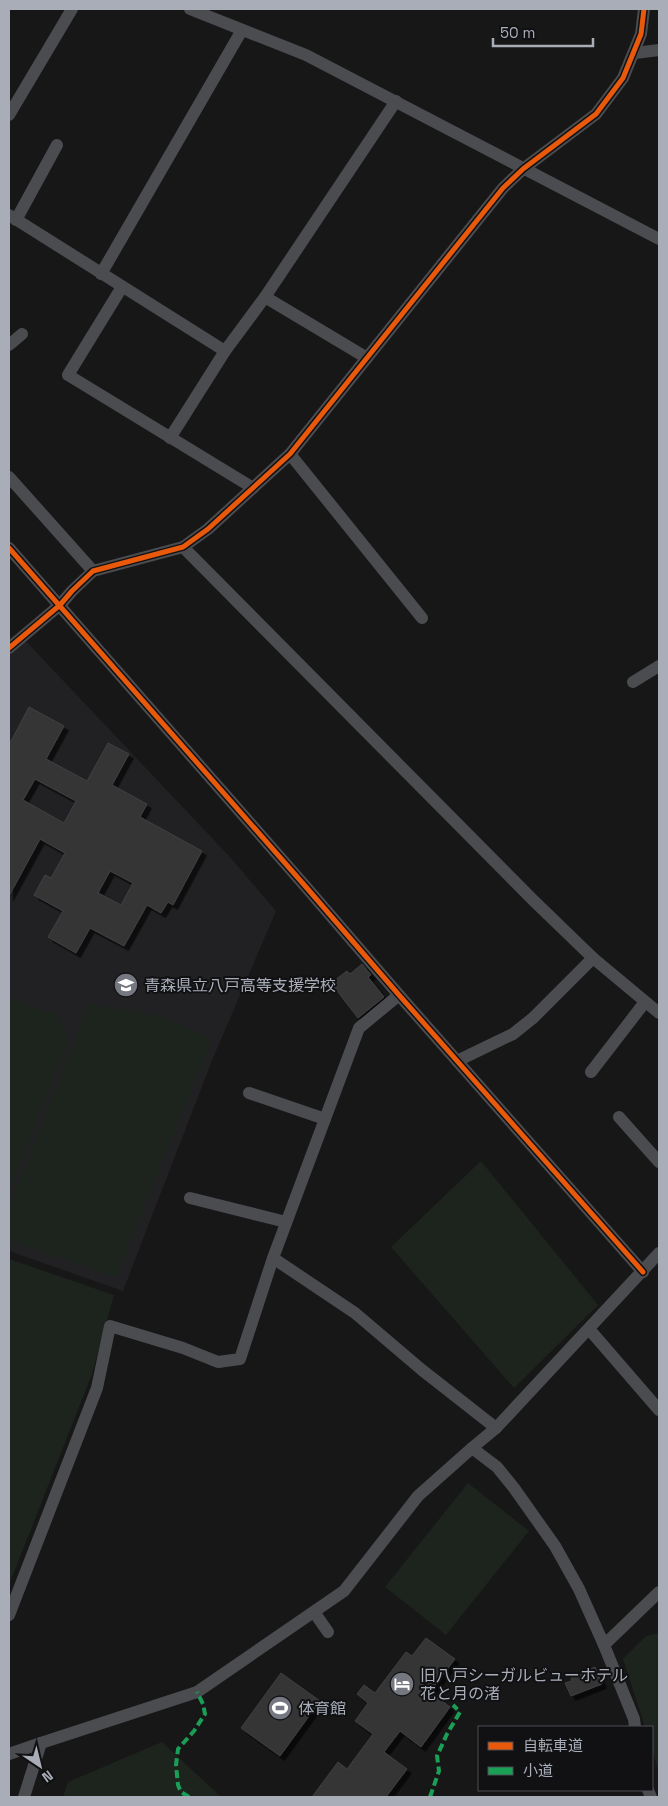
<svg xmlns="http://www.w3.org/2000/svg" width="668" height="1806" font-family="'Space Grotesk','Noto Sans JP',sans-serif">
	<defs>
		<filter id="shadow"><feDropShadow dx="4.5" dy="4.5" stdDeviation="0" flood-color="#0009"/></filter>
	</defs>
	<rect width="100%" height="100%" fill="#171717"/>
	<path fill="#212123" d="M22,637l207,219 47,55 -63,147 -90,233 -114,-40v-603z"/>
	<g fill="#1d241e">
		<path d="M9,998l48,17 12,25 -60,153z"/>
		<path d="M88,1004l72,12 52,22 -96,239 -107,-36v-33z"/>
		<path d="M481,1161l117,144 -84,83 -123,-141z"/>
		<path d="M9,1259l105,36 -22,79 -83,211z"/>
		<path d="M468,1483l61,48 -83,104 -61,-48z"/>
		<path d="M659,1633v140l-7,-24v-22h-7l-22,-68 23,-23z"/>
		<path d="M162,1742l59,55h-158l5,-15z"/>
	</g>
	<g fill="#353536" stroke="#3f4043" fill-rule="evenodd" filter="url(#shadow)">
		<path d="M29,707l35,19 -18,33 41,22 21,-38 21,11 -17,31 35,19 -7,13 62,34 -29,54 -5,-3 -7,11 -14,-8 -23,41 -34,-18 -14,25 -28,-16 15,-26 -29,-16 11,-20 6,3 14,-25 -25,-14 -31,57v-151zM35,779l41,22 -12,22 -41,-23zM110,871l23,12 -12,22 -23,-12z"/>
		<path d="M362,964l9,11 -3,2 16,20 -26,21 -27,-35 16,-12 3,3z"/>
		<path d="M426,1638l29,21 -25,33 20,15 -29,40 -21,-16 -16,21 23,17 -21,28h-74l26,-35 9,7 26,-35 -18,-13 13,-18 -11,-9 7,-9 11,8 31,-41 6,4z"/>
		<path d="M595,1667l7,17 -31,12 -6,-13 7,-2 -1,-3 10,-3v-2z"/>
		<path d="M281,1673l39,28 -40,55 -39,-28z"/>
	</g>
	<g fill="none" stroke-linecap="round" stroke-linejoin="round">
		<g stroke="#4b4c50" stroke-width="12">
			<path d="M190,9l116,46 353,184"/>
			<path d="M635,53l24,-3"/>
			<path d="M9,115l63,-106"/>
			<path d="M9,215l216,136"/>
			<path d="M16,220l41,-75"/>
			<path d="M101,274l141,-244"/>
			<path d="M122,287l-54,88 185,113"/>
			<path d="M265,297l102,61"/>
			<path d="M9,345l13,-11"/>
			<path d="M170,438l55,-87 40,-54 131,-196"/>
			<path d="M290,454l132,164"/>
			<path d="M9,477l84,94"/>
			<path d="M183,547l350,353 60,58 66,55"/>
			<path d="M9,548l297,339 93,108 244,277"/>
			<path d="M9,648l51,-43 12,-14 21,-20 90,-24 25,-18 82,-75 213,-266 20,-19 73,-55 27,-36 18,-44 3,-25"/>
			<path d="M633,682l26,-16"/>
			<path d="M457,1061l56,-27 20,-16 60,-60"/>
			<path d="M591,1072l54,-70"/>
			<path d="M249,1093l76,26"/>
			<path d="M619,1117l40,45"/>
			<path d="M190,1198l96,24"/>
			<path d="M273,1258l82,55 67,57 74,58"/>
			<path d="M589,1329l70,81"/>
			<path d="M472,1448l24,-20 163,-175"/>
			<path d="M314,1612l14,20"/>
			<path d="M9,1615l88,-227 13,-62 73,22 35,14 22,-3 33,-101 86,-230 40,-33"/>
			<path d="M604,1645l55,-53"/>
			<path d="M9,1754l32,-11"/>
			<path d="M648,1790l3,7"/>
			<path d="M24,1797l17,-54 156,-51 147,-101 74,-95 54,-48 25,19 17,21 41,58 24,43 25,56 30,74 1,8"/>
		</g>
		<g stroke="#1a9f57" stroke-width="4" stroke-dasharray="8 4" stroke-linecap="butt">
			<path d="M189,1797l-8,-5 -3,-7 -2,-20 2,-16 16,-18 11,-17 -2,-10 -6,-12"/>
			<path d="M430,1797l9,-26 -2,-15 10,-22 13,-22 -7,-7"/>
		</g>
		<g stroke="#111113" stroke-width="8">
			<g id="cycleway">
				<path d="M9,548l297,339 93,108 244,277"/>
				<path d="M9,648l51,-43 12,-14 21,-20 90,-24 25,-18 82,-75 213,-266 20,-19 73,-55 27,-36 18,-44 3,-25"/>
			</g>
		</g>
		<use href="#cycleway" stroke="#e8590c" stroke-width="5"/>
	</g>
	<defs>
		<g id="school-disc" transform="scale(1.25)"><circle r="9.5" fill="#757880" stroke="#111113"/><path d="M0-5L7-2L0 1L-7-2ZM-4 1L0 2.5L4 1V4Q0 6-4 4Z" fill="#fff"/></g>
		<g id="hotel-disc" transform="scale(1.25)"><circle r="9.5" fill="#757880" stroke="#111113"/><path d="M-6-4.5h1.5V1H6V5H4.5V3h-9V5H-6ZM-4 0a1.8 1.8 0 1 1 3.6 0ZM.5 0V-2.5h3Q6-2.5 6 0Z" fill="#fff"/></g>
		<g id="stadium-disc" transform="scale(1.25)"><circle r="9.5" fill="#757880" stroke="#111113"/><path d="M0-5a6.5 5 0 1 0 0 10a6.5 5 0 1 0 0-10ZM-3.5-1.8h7v3.6h-7Z" fill="#fff"/></g>
	</defs>
	<g fill-rule="evenodd">
		<use href="#school-disc" x="126" y="985"/>
		<use href="#hotel-disc" x="402" y="1684"/>
		<use href="#stadium-disc" x="280" y="1708"/>
	</g>
	<g text-anchor="middle" dominant-baseline="central" stroke-width="4" stroke-linejoin="round" paint-order="stroke">
		<g font-size="16" fill="#a8adb8" stroke="#111113" text-anchor="start">
			<text x="144" y="985">青森県立八戸高等支援学校</text>
			<text x="420" y="1675">旧八戸シーガルビューホテル<tspan x="420" dy="18">花と月の渚</tspan></text>
			<text x="298" y="1708">体育館</text>
		</g>
	</g>
	<rect width="668" height="1806" fill="none" stroke="#a8adb8" stroke-width="20"/>
	<rect x="478" y="1726" width="175" height="65" fill="#111113" stroke="#4d4f55"/>
	<rect x="488" y="1742" width="25" height="8" fill="#e8590c" stroke="#4d4f55"/>
	<text x="523" y="1751" font-size="15" fill="#a8adb8">自転車道</text>
	<rect x="488" y="1767" width="25" height="8" fill="#1a9f57" stroke="#4d4f55"/>
	<text x="523" y="1776" font-size="15" fill="#a8adb8">小道</text>
	<g transform="translate(40 1766) rotate(145)" stroke="#111113" stroke-width="4" paint-order="stroke">
	<path d="M0-4L9 19L0 12L-9 19Z" fill="#a8adb8"/>
	<text y="-8" font-size="14" font-weight="bold" text-anchor="middle" fill="#a8adb8">N</text>
	</g>
	<path d="M493 38v8h100v-8" fill="none" stroke="#a8adb8" stroke-width="2.5"/>
	<text x="500" y="38" font-size="15" fill="#a8adb8" stroke="#111113" stroke-width="4" paint-order="stroke">50 m</text>
</svg>
